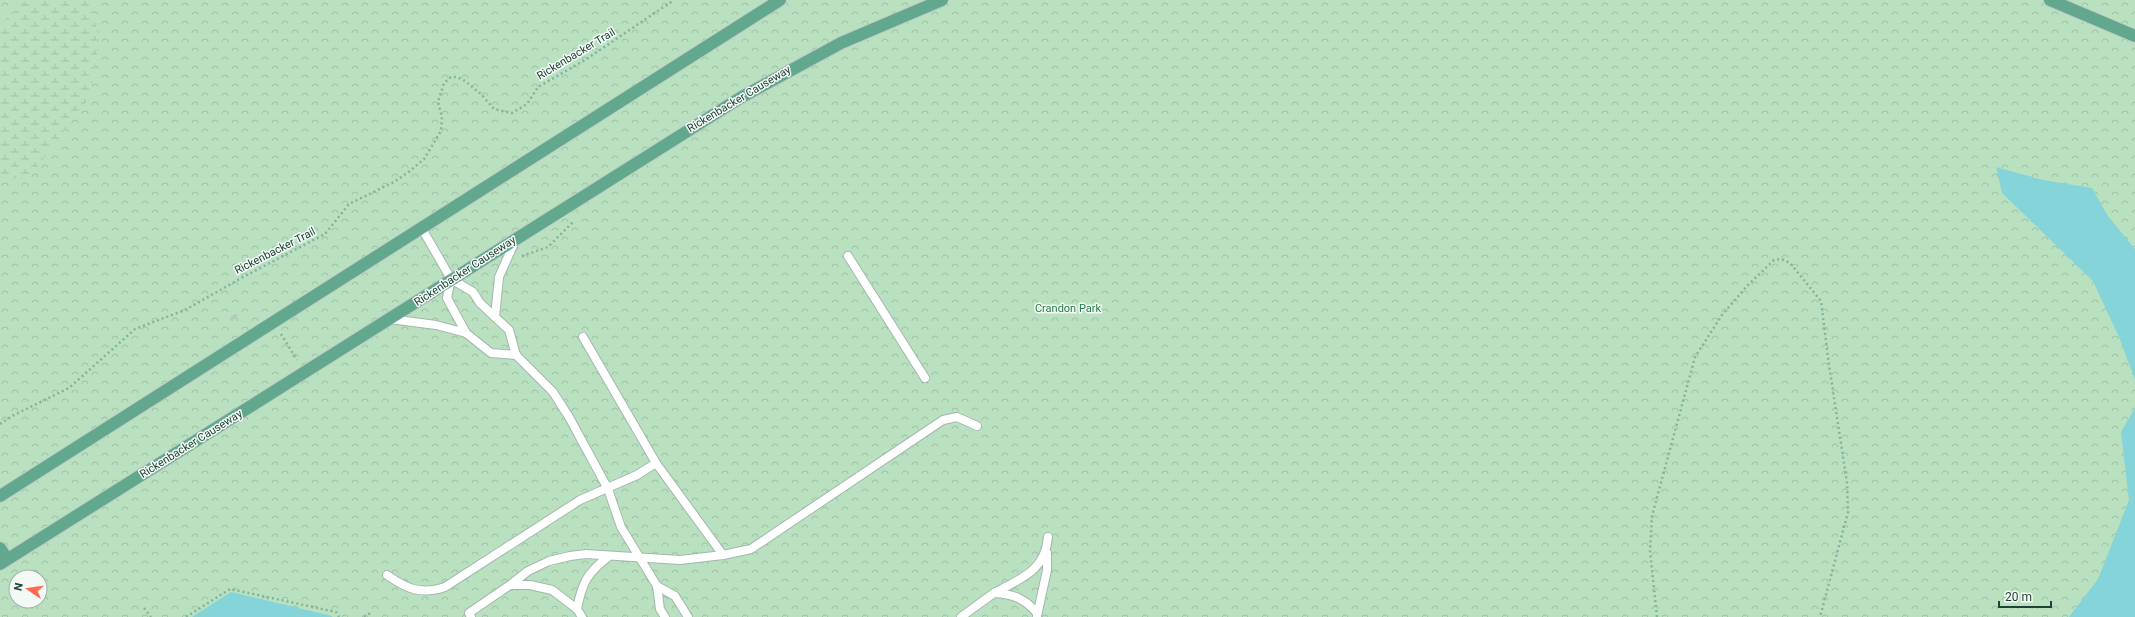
<svg xmlns="http://www.w3.org/2000/svg" width="2135" height="617" font-family="Roboto,sans-serif">
	<defs>
		<pattern id="forest-crowns" width="20" height="18" patternUnits="userSpaceOnUse"><rect width="20" height="18" fill="#b9e1c0"/><path d="M2 6a3 3 0 1 1 6 0M12 15a3 3 0 1 1 6 0" fill="none" stroke="#9fc2a6"/></pattern>
		<pattern id="wetland-marsh" width="20" height="14" patternUnits="userSpaceOnUse"><rect width="20" height="14" fill="#b9e1c0"/><path d="M1 5h8M5 5V1M11 12h8M15 12V8" fill="none" stroke="#9fc2a6"/></pattern>
	</defs>
	<rect width="100%" height="100%" fill="#e2eee8"/>
	<path fill="url(#forest-crowns)" fill-rule="evenodd" d="M0,0h2135v617h-2135zM16,577h24v24h-24z"/>
	<path fill="url(#wetland-marsh)" d="M29,0h61l9,40 -9,57 -58,77 -32,9v-159z"/>
	<g fill="#84d4d9">
		<path d="M1996,167l47,13 49,8 16,28 27,33v131l-16,-43 -26,-56 -91,-88z"/>
		<path d="M2135,408v209h-66l29,-38 31,-79 -8,-68z"/>
		<path d="M231,592l101,24v1h-140z"/>
	</g>
	<path fill="#b7c9c0" stroke="#b4c8be" d="M236,314l1,3 -6,3 -1,-2z"/>
	<g fill="none" stroke-linecap="round" stroke-linejoin="round">
		<g stroke="#a4b7af" stroke-width="10">
			<g id="service">
				<path d="M421,227l30,52 22,13 7,11 29,27 7,25 37,37 16,25 39,72 13,38 36,59 3,23 5,8"/>
				<path d="M848,256l77,122"/>
				<path d="M451,279l-4,19 19,35 25,20 25,2"/>
				<path d="M495,317l4,-40 16,-36"/>
				<path d="M390,319l46,6 30,8"/>
				<path d="M583,337l73,126 67,92"/>
				<path d="M387,575c20,14 34,20 58,12l135,-87 57,-25 19,-12"/>
				<path d="M510,585l18,-14 21,-10 21,-5 16,-2 94,6 43,-5 28,-6 192,-129 14,-3 20,9"/>
				<path d="M657,586l18,10 13,21"/>
				<path d="M994,593c28,-15 51,-22 54,-56"/>
				<path d="M577,609c5,-26 10,-36 31,-52"/>
				<path d="M1037,616l10,-46v-17"/>
				<path d="M471,617l-2,-4 41,-28h20l22,5 25,19 5,8"/>
				<path d="M961,617l33,-24c20,1 31,6 43,20"/>
			</g>
		</g>
		<g stroke="#c1cac6" stroke-width="14">
			<g id="primary">
				<path d="M2050,0l85,36"/>
				<path d="M0,496l780,-496"/>
				<path d="M0,548l7,11"/>
				<path d="M0,564l740,-466 101,-55 101,-43"/>
			</g>
		</g>
		<g stroke="#7fb59f" stroke-width="2.5" stroke-dasharray="2 3" stroke-linecap="butt">
			<path d="M522,256l26,-9 25,-25"/>
			<path d="M281,334l16,26"/>
			<path d="M0,424l12,-8 57,-28 66,-59 50,-19 60,-34 80,-42 24,-30 45,-22 16,-11 14,-12 17,-28 1,-14 -4,-15 6,-19 7,-6h6l8,4 16,13 13,15 18,4 15,-9 11,-17 47,-27 89,-60"/>
			<path d="M144,608l7,9"/>
			<path d="M186,617l44,-28 106,23 3,5"/>
			<path d="M364,617l8,-5"/>
			<path d="M1657,617l-7,-66 2,-35 43,-159 27,-42 25,-29 27,-26 7,-1 9,4 31,38 8,64 18,118 1,29 -28,105"/>
		</g>
		<use href="#service" stroke="#fff" stroke-width="8"/>
		<use href="#primary" stroke="#62a88f" stroke-width="12"/>
	</g>
	<g text-anchor="middle" dominant-baseline="central" stroke-width="3" stroke-linejoin="round" paint-order="stroke">
		<g font-size="11" fill="#204135" stroke="#f3faf6">
			<text transform="translate(576 54) rotate(-31)">Rickenbacker Trail</text>
			<text transform="translate(739 99) rotate(-31)">Rickenbacker Causeway</text>
			<text transform="translate(275 251) rotate(-27)">Rickenbacker Trail</text>
			<text transform="translate(465 271) rotate(-33)">Rickenbacker Causeway</text>
			<text transform="translate(191 444) rotate(-32)">Rickenbacker Causeway</text>
		</g>
		<g font-size="11" fill="#257d3f" stroke="#f3faf6">
			<text x="1068" y="308">Crandon Park</text>
		</g>
	</g>
	<g transform="translate(28 589) rotate(283)"><circle r="19" fill="#f3faf6" stroke="#9fb0a9"/>
	<path d="M0-3L7 15L0 10L-7 15Z" fill="#ff6a4f"/>
	<text y="-6" font-size="11" font-weight="bold" text-anchor="middle" fill="#204135">N</text>
	</g>
	<path d="M1999 601v6h52v-6" fill="none" stroke="#204135" stroke-width="2"/>
	<text x="2005" y="601" font-size="12" fill="#204135" stroke="#f3faf6" stroke-width="3" paint-order="stroke">20 m</text>
</svg>
